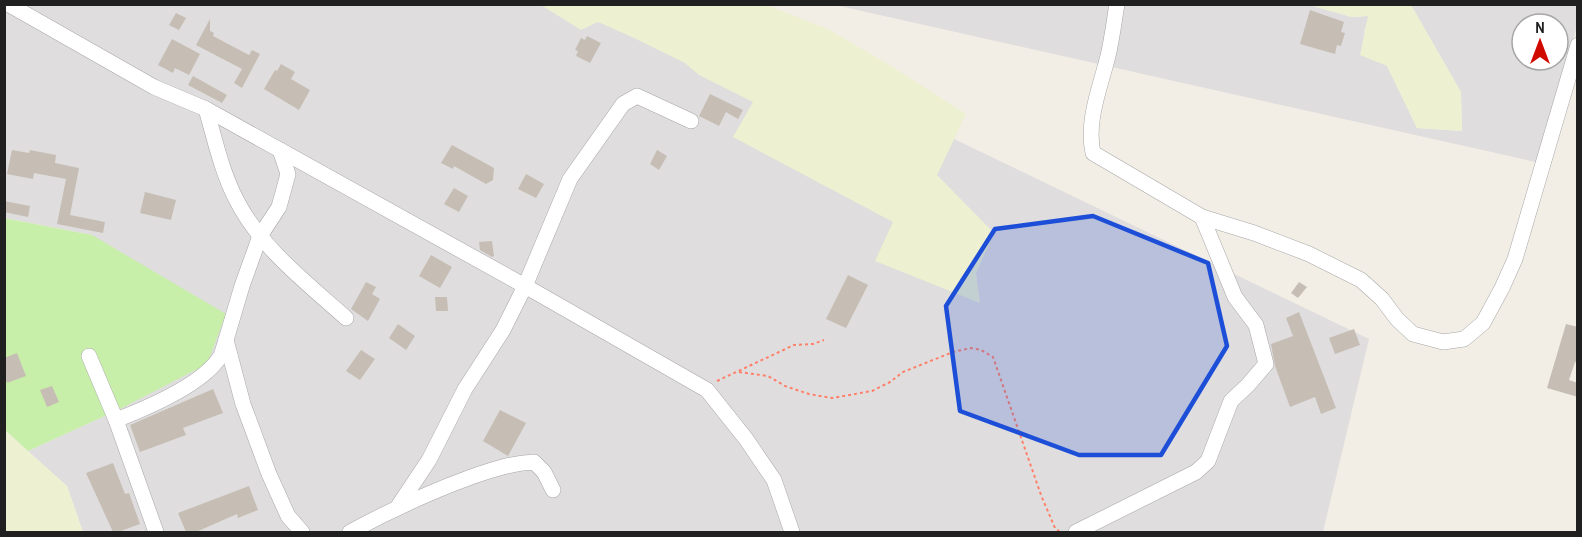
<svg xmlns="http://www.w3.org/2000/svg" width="1582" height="537" font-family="'Archivo Narrow',sans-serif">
	<rect width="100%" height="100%" fill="#f2eee6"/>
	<g fill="#dfdddd" fill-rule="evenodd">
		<path d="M4,5h672l693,334 -46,193h-1177l-3,-2 -8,2h-52l-16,-46 -39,-35 92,-42 -28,-174 -87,-17z"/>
		<path d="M835,5h475l41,12 18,-1 -5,16 23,34 30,62 45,3 -1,-39 -50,-87h166l1,17 -18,67 -11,76zM1522,24h36v36h-36z"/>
	</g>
	<g fill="#edf1d1">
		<path d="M541,5h226l63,25 63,37 73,47 -29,61 57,58 -18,40 4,30 -105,-42 18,-39 -160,-85 20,-35 -54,-27 -14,-12 -53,-26 -34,-15 -17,8z"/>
		<path d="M1310,5h101l50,87 1,39 -45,-3 -30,-62 -27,-11 8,-39 -16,1z"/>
		<path d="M4,430l63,56 16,46h-78z"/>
	</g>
	<path fill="#c8efa9" d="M4,218l88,17 134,79 -19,50 -87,45 -92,42 -23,-21z"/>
	<g fill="#c6beb5">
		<path d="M1310,10l34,12 -3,10 4,1 -4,13 -4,-1 -2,9 -35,-10z"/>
		<path d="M176,13l10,5 -7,12 -10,-5z"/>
		<path d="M210,19v12l4,2 -1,3 36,19 3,-5 8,4 -18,34 -8,-5 8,-14 -46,-24z"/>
		<path d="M587,36l14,7 -11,20 -14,-7 2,-5 -3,-1 6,-12 4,2z"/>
		<path d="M172,39l28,15 -11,21 -14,-7 -2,5 -15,-8z"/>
		<path d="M281,64l14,8 -4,7 19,11 -11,20 -35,-21 11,-19 2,1z"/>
		<path d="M193,76l34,19 -5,8 -34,-18z"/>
		<path d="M710,94l33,16 -5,9 -12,-7 -7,14 -20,-10z"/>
		<path d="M452,145l42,23 -1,12 -7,4 -32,-18 -1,3 -12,-6z"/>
		<path d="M12,150l17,3 1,-3 26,5 -1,8 24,5 -9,47 35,7 -2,11 -46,-9 9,-45 -32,-6 -1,6 -26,-5z"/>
		<path d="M657,150l10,6 -8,14 -9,-6z"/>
		<path d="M526,174l18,10 -8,14 -18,-9z"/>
		<path d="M454,188l14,8 -9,16 -15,-8z"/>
		<path d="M145,192l31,8 -5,20 -31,-7z"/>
		<path d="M4,201l26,5 -2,11 -24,-5z"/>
		<path d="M492,241l2,15 -2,1 -12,-7 -1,-8z"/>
		<path d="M431,255l21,12 -12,21 -21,-12z"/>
		<path d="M848,275l20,10 -22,43 -20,-9z"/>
		<path d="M366,282l10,5 -4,7 8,5 -12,22 -17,-12z"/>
		<path d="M1299,282l8,5 -9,11 -7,-5z"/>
		<path d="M435,297h12l1,14h-12z"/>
		<path d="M1299,312l37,96 -15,6 -6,-17 -25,10 -15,-41 -4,-22 22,-8 -7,-18z"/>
		<path d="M398,324l17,12 -9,14 -17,-12z"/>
		<path d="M1566,324l12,3v36l-3,-1 -6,18 9,3v14l-31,-9z"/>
		<path d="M1354,329l6,16 -25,9 -6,-16z"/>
		<path d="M361,350l14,9 -15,21 -14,-9z"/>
		<path d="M17,353l9,23 -19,7 -3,-7v-18z"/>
		<path d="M52,386l7,16 -12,5 -7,-17z"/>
		<path d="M213,389l10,24 -40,15 3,7 -46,17 -10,-27z"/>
		<path d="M500,410l26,13 -18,33 -25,-15z"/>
		<path d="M113,463l12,31 4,-1 11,31 -22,8h-5l-27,-59z"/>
		<path d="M249,486l9,24 -20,8 -1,-4 -41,18h-10l-8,-19z"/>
	</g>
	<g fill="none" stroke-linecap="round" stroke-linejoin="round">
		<g stroke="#a7a7a7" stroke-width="16">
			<g id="minor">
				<path d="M8,4l146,83 52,22 319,177 182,104 39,49 28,41 18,52"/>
				<path d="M1117,4c-3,18 -5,35 -9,52 -8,32 -22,65 -15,97l109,64 52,16 55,21 52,26 21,19 15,20 16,15 30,8 21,-3 19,-16 19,-35 13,-29 63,-214"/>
				<path d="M206,109c9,31 16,64 31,92 24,47 71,83 109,117"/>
				<path d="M280,150l8,24 -9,33 -19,29 -18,50 -16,54 17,64 26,70 19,42 14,16"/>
				<path d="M89,356l27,64 40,112"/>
				<path d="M116,420c31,-12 86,-35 104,-63 3,-5 4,-12 6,-17"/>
				<path d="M399,505l30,-45 36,-71 38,-59 22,-44 45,-107 53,-75 14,-8 54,25"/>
				<path d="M350,532c41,-22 77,-39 121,-55 20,-7 41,-14 63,-15l10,10 9,18"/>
				<path d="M1076,532l120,-60 12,-11 23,-60 17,-16 18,-21 -10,-39 -21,-28 -33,-80"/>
			</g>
		</g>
		<g stroke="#ff806a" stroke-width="2" stroke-dasharray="3 3" stroke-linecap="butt">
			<path d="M739,372l29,4 17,10 24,8 23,4 40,-7 18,-9 13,-10 50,-20 18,-4 10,2 12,7 48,138 14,33 5,4"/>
			<path d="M717,381l77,-36 19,-1 11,-4"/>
		</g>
		<use href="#minor" stroke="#fff" stroke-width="15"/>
	</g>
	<path fill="#1d4ed8" fill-opacity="0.2" stroke="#1d4ed8" stroke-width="4.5" stroke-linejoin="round" d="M1093,216l115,47 19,83 -66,109h-82l-119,-44 -14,-105 49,-77z"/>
	<rect width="1582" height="537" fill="none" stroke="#202020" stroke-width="12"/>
	<g transform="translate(1540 42)"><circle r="28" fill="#ffffff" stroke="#a6a6a6" stroke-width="1.5"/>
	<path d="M0-4.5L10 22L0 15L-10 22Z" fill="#d10a00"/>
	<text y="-9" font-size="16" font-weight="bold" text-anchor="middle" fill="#202020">N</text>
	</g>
</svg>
